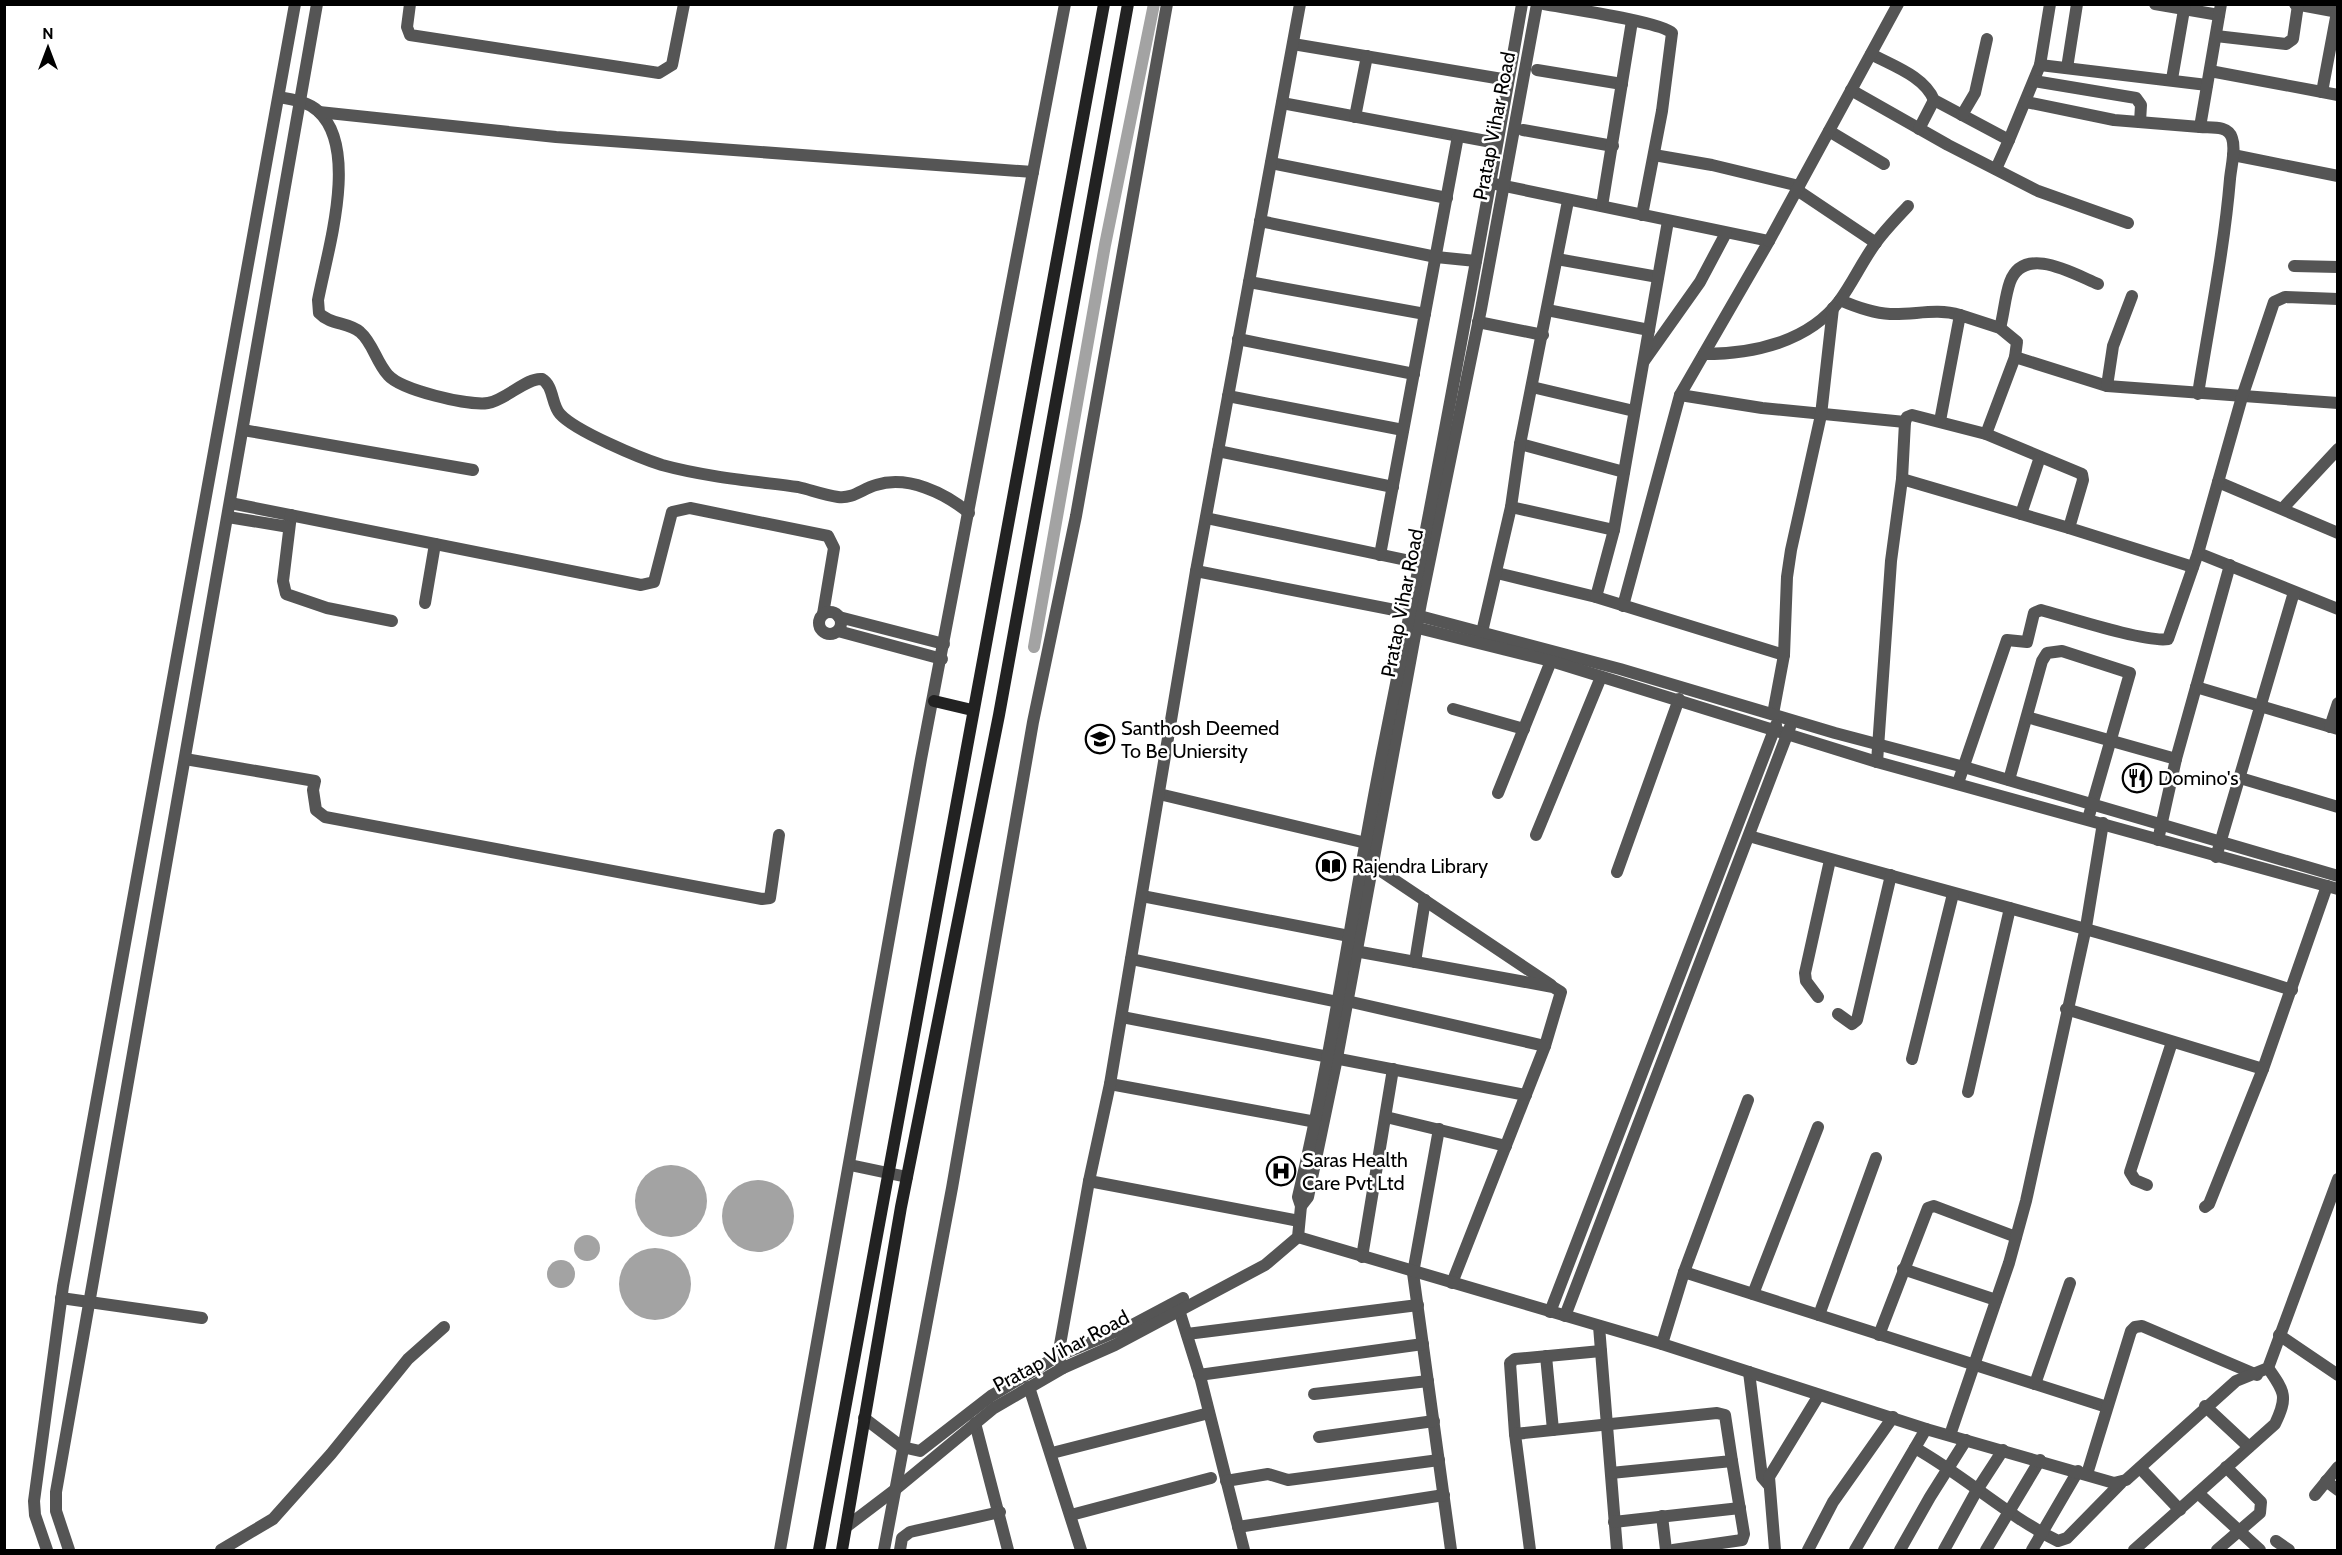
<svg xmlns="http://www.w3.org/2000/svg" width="2342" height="1555" font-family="Cabin,sans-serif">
	<rect width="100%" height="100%" fill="#fff"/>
	<g fill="#a3a3a3">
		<circle cx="671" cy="1201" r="36"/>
		<circle cx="758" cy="1216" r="36"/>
		<circle cx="587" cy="1248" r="13"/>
		<circle cx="655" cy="1284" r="36"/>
		<circle cx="561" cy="1274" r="14"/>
	</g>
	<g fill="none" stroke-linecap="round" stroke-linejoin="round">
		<path stroke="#a3a3a3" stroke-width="12" d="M1034,647l71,-402 49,-241"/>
		<g stroke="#555" stroke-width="12">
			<path d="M410,4l-3,23 3,8 249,38 13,-8 12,-61"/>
			<path d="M1544,4c21,4 118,18 128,29l-10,78 -20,104"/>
			<path d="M2155,4l64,11"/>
			<path d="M2295,4l43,8"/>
			<path d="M2216,36l70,8 7,-5 5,-34"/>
			<path d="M1293,44l215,36"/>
			<path d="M1871,54c22,12 53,22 63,46l75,40 31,-75 10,-61"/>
			<path d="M2040,65l167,20"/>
			<path d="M2067,68l10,-64"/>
			<path d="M1537,70l85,14"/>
			<path d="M2210,71l128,24"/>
			<path d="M2172,79l13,-75"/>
			<path d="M2034,81l102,17 5,7 -1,17"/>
			<path d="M1851,90l97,55 90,46 90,32"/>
			<path d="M2322,92l15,-80"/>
			<path d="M279,97c14,3 28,4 39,14 42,38 9,141 0,189l1,13c11,12 30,9 41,19 13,11 16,30 28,43 13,15 80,31 100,28 18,-3 39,-26 54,-24 12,7 9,25 18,35 15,17 80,44 102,51 44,12 91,16 136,22 13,3 26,8 40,10 15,2 24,-8 38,-12 32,-10 69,8 93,28"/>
			<path d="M2026,102l88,18 86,7"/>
			<path d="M1282,103l215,40"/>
			<path d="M319,112l237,25 477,35"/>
			<path d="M1962,115l13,-22 12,-54"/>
			<path d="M1355,117l12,-61"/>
			<path d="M1919,129l15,-29"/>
			<path d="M1523,130l90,16"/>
			<path d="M1829,131l55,33"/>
			<path d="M1654,155l58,10 87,21"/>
			<path d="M2233,155l105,21"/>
			<path d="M1271,163l176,35"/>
			<path d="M1996,169l13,-29"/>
			<path d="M1490,183l279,58 -89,154 -57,211"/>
			<path d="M1797,190l79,53"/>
			<path d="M1602,206l30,-185"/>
			<path d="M1260,221l176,36 40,4"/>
			<path d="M1769,241l129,-237"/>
			<path d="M1557,259l101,18"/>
			<path d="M2294,266l44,1"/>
			<path d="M1249,282l176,32"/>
			<path d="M1840,300c16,7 32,13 50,14 25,1 46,-6 70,1"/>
			<path d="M1547,310l102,20"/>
			<path d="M1478,322l65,13"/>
			<path d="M2000,328c4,-15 5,-32 10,-46 14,-38 64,-8 88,2"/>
			<path d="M1238,339l176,35"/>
			<path d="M1704,354c49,0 105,-12 136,-54 13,-18 22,-38 35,-56 9,-13 22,-26 33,-38"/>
			<path d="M2015,357l92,29 231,17"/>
			<path d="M1644,361l56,-79 26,-49"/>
			<path d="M2107,386l6,-40 19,-50"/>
			<path d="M1532,387l102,24"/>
			<path d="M2198,394c11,-71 26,-143 32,-215 1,-12 6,-30 2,-41 -4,-13 -21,-10 -32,-11l21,-123"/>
			<path d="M1680,395l82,13 143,14 2,-5 5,-2 74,19 96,40 1,6 -14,48 124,39"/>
			<path d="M1228,396l175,34"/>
			<path d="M1940,421l20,-106 40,13 17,14 -2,15 -29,77"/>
			<path d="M243,430l230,40"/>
			<path d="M1520,444l104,28"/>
			<path d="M1218,451l175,36"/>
			<path d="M1902,479l3,-57"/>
			<path d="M2218,482l120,51"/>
			<path d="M230,503l411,82 13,-3 18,-70 18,-4 138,28 6,12 -11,66"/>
			<path d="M1511,507l103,23"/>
			<path d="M2283,508l55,-59"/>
			<path d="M2021,514l19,-57"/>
			<path d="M291,515l-8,66 3,13 41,14 65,13"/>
			<path d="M228,517l61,10"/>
			<path d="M1206,518l214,45"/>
			<path d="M2198,553l140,56"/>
			<path d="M1380,555l78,-419"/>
			<path d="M1196,571l214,42"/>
			<path d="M1497,573l99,24 188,58"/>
			<path d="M1596,597l18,-67 54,-309"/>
			<path d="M425,603l10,-59"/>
			<circle cx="830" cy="623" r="11"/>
			<path d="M839,617l105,27"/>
			<path d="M838,631l104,28"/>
			<path d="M1482,632l29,-125 9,-63 48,-243"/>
			<path d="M2196,687l142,42"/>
			<path d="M1453,709l71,20"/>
			<path d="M1773,714l11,-59 3,-78 4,-27 30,-135 12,-107"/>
			<path d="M2027,717l149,42"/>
			<path d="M2330,727l8,-24"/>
			<path d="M185,759l130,22 -2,9 3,20 9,7 437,82 8,-1 9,-63"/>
			<path d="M1877,762l14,-201 11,-82 167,49"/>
			<path d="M2240,778l98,29"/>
			<path d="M2009,780l33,-119 5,-8 15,-2 68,22 -42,146"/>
			<path d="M1958,783l49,-143 20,2 7,-29 7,-3c26,7 106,33 127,29l30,-86 44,-156 32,-95 11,-5 53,2"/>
			<path d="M1498,793l53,-132"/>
			<path d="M1159,794l207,49"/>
			<path d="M1536,835l65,-158"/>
			<path d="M1749,836c181,52 363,97 543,154"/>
			<path d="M2158,840l18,-81 54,-194"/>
			<path d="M2216,857l78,-265"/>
			<path d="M1372,865l179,120"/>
			<path d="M1617,872l62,-173"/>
			<path d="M1142,896l207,40"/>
			<path d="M1355,951l198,36 8,5 -16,54 -93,237"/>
			<path d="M1131,959l207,43"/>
			<path d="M1415,962l10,-62"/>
			<path d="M1818,997l-12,-16 -1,-8 25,-113"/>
			<path d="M1347,1001l198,45"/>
			<path d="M2066,1009l197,60"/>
			<path d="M1838,1014l14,10 5,-4 34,-145"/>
			<path d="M1122,1017l404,78"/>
			<path d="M1912,1059l41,-165"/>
			<path d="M1110,1084l206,38"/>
			<path d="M1968,1092l42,-184"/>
			<path d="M1386,1117l120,29"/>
			<path d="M1439,1129l-26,144 38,277"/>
			<path d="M850,1165l57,12"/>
			<path d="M1089,1181l210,40"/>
			<path d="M2147,1185l-12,-5 -5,-8 42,-130"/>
			<path d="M2205,1207l4,-3 54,-135 64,-183"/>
			<path d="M1362,1257l31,-188"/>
			<path d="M1903,1269l93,31"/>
			<path d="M1684,1272l64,-172"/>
			<path d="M1753,1294l65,-167"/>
			<path d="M61,1298l141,20"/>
			<path d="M1179,1310l22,70 43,170"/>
			<path d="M1819,1315l57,-157"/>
			<path d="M1599,1326l18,224"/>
			<path d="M1187,1334l231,-29"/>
			<path d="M1879,1335l49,-127 6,-2 82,31"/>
			<path d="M2279,1335l59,40"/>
			<path d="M1662,1344l22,-72 423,135"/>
			<path d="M1546,1356l7,74"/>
			<path d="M1063,1368l-5,-12 31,-175 21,-97 86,-513 104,-567"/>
			<path d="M1749,1372l13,105 6,7"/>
			<path d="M1199,1375l224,-31"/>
			<path d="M2035,1384l35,-101"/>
			<path d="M1029,1387l52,163"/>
			<path d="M1314,1394l114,-13"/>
			<path d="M2205,1406l44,41"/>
			<path d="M975,1423l33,127"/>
			<path d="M1515,1434l-5,-71 5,-4 86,-8"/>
			<path d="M1950,1435l59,-172 17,-62 60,-274 17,-104"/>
			<path d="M1319,1437l115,-16"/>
			<path d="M1915,1448c50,28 92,68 143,93l9,-3 54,-55"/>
			<path d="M1052,1453l157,-40"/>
			<path d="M2140,1468l40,42"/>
			<path d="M2087,1474l44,-143 4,-4 7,-1 115,49"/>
			<path d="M1226,1481l42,-7 20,6 151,-20"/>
			<path d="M2326,1481l12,9"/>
			<path d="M2198,1493l62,57"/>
			<path d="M2315,1495l23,-28"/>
			<path d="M1071,1515l140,-37"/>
			<path d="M1662,1516l4,34"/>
			<path d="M1614,1522l126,-14"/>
			<path d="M1238,1527l206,-32"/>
			<path d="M2276,1541l13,9"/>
			<path d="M221,1550l52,-31 58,-65 77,-95 36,-32"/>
			<path d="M900,1550l2,-12 8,-6 90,-20"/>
			<path d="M1530,1550l-15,-116 202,-21 8,2 7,46 -121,12"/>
			<path d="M1673,1550l69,-10 2,-6 -12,-73"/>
			<path d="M1775,1550l-6,-73 50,-82"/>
			<path d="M1808,1550l25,-48 60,-85"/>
			<path d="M1855,1550l71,-121"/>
			<path d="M1900,1550l30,-53 36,-57"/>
			<path d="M1944,1550l33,-60 26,-40"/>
			<path d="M1986,1550l54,-90"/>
			<path d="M2032,1550l46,-79"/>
			<path d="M2134,1550l141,-126c13,-27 10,-32 -7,-56"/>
			<path d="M2217,1550l43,-37 1,-11 -35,-35"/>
		</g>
		<g stroke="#555" stroke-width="12">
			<path d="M1412,614l208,55 215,64 129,34 374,109"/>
			<path d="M1410,626l141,35 326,101 461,127"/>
			<path d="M1301,1206l7,-9 29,-139 84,-455 60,-294 56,-305"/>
			<path d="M1298,1237l364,107 264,85 188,54 12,-3 110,-99 32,-13 70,-189"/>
			<path d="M1550,1312l226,-587"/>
			<path d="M1565,1316l225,-589"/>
			<path d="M864,1418l38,29 18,4 71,-55 67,-40 76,-32 49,-26"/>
			<path d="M846,1527l50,-38 98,-81 69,-40 52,-23 150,-80 33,-28 3,-31 -3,-9c35,-147 55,-296 84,-443 50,-249 96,-499 140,-750"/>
			<path d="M47,1550l-12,-35 -1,-14 29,-215 232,-1282"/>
			<path d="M69,1550l-13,-39v-19l261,-1488"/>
			<path d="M780,1550l141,-791 144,-755"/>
			<path d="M884,1550l68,-362 81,-466 43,-206 91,-512"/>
		</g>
		<g stroke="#222" stroke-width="12">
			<path d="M934,701l38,9"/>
			<path d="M819,1550l285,-1546"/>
			<path d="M842,1550l59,-343 98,-492 129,-711"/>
		</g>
	</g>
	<defs>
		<g id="university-ring" transform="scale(1.5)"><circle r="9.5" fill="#fff" stroke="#000" stroke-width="1.5"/><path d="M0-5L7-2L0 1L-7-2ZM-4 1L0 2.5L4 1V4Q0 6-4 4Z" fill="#000"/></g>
		<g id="restaurant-ring" transform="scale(1.5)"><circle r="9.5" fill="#fff" stroke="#000" stroke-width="1.5"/><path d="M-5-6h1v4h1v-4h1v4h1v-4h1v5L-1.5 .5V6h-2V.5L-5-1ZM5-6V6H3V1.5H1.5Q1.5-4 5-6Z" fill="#000"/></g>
		<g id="library-ring" transform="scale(1.5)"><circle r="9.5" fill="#fff" stroke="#000" stroke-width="1.5"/><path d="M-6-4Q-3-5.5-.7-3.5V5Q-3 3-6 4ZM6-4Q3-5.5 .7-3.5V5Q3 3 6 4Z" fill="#000"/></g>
		<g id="hospital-ring" transform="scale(1.5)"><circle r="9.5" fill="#fff" stroke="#000" stroke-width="1.5"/><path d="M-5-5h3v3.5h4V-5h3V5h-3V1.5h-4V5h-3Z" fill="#000"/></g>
	</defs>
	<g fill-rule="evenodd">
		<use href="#university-ring" x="1100" y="739"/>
		<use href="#restaurant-ring" x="2137" y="778"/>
		<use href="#library-ring" x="1331" y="866"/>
		<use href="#hospital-ring" x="1281" y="1171"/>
	</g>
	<g text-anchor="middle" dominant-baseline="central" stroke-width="5" stroke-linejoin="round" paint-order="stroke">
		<g font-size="20" fill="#000" stroke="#fff">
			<text transform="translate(1494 126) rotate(-79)">Pratap Vihar Road</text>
			<text transform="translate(1402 603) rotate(-79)">Pratap Vihar Road</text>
			<text transform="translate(1061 1351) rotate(-28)">Pratap Vihar Road</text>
		</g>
		<g font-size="20" fill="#000" stroke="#fff" text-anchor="start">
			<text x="1121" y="728">Santhosh Deemed<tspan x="1121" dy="23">To Be Uniersity</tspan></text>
			<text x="2158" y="778">Domino's</text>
			<text x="1352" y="866">Rajendra Library</text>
			<text x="1302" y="1160">Saras Health<tspan x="1302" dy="23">Care Pvt Ltd</tspan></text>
		</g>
	</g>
	<rect width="2342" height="1555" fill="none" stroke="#000000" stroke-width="12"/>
	<g transform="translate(48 48)" stroke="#ffffff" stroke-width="4.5" paint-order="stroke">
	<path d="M0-4.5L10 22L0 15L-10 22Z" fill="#000000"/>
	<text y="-9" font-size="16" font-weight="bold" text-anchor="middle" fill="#000000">N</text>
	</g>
</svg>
